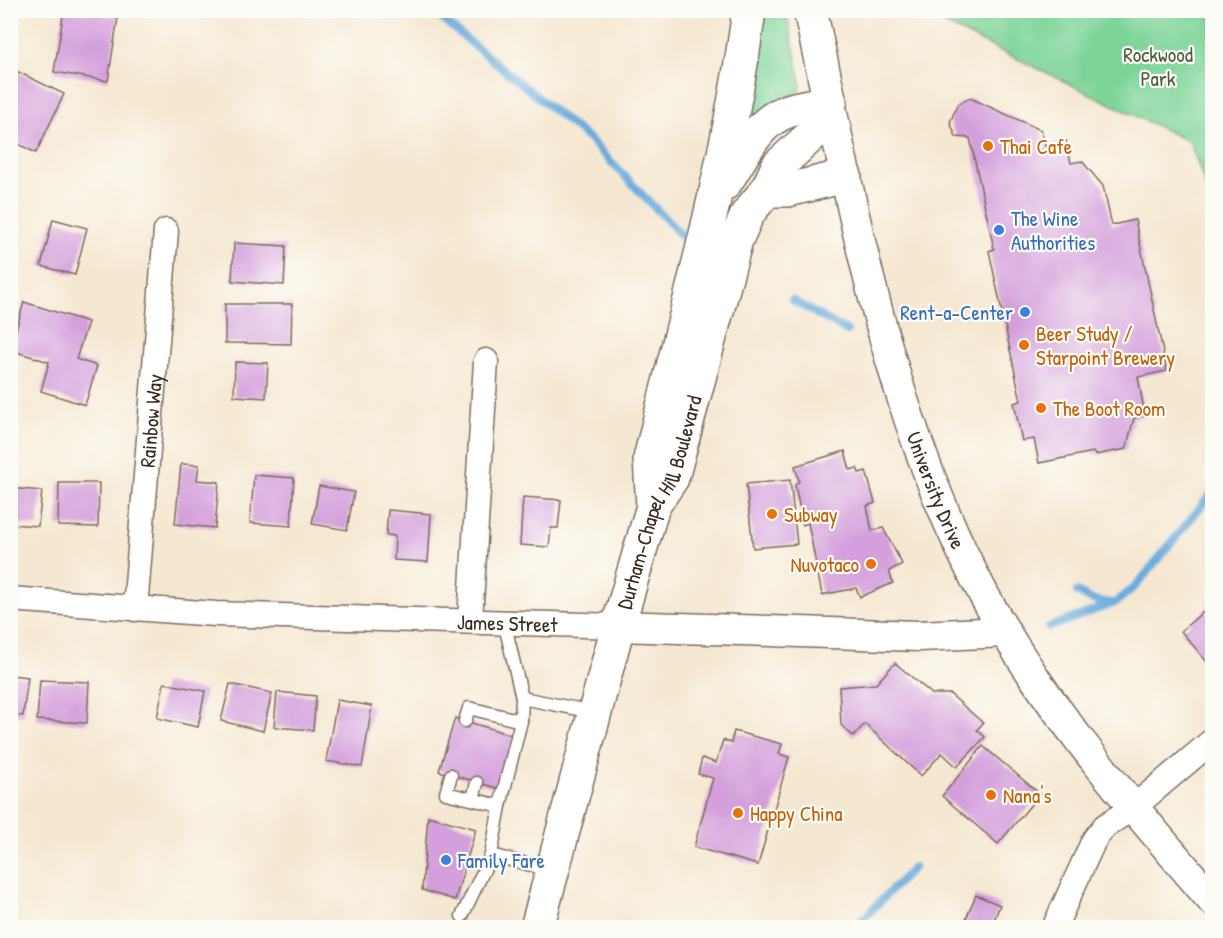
<svg xmlns="http://www.w3.org/2000/svg" width="1223" height="938" font-family="'Patrick Hand',sans-serif">
	<rect width="100%" height="100%" fill="#fdfcf7"/>
	<filter id="ink" filterUnits="userSpaceOnUse"><feTurbulence type="fractalNoise" baseFrequency=".0167" numOctaves="2"/><feDisplacementMap in="SourceGraphic" scale="12" xChannelSelector="R" yChannelSelector="G"/><feConvolveMatrix kernelMatrix="1 2 1 2 8 2 1 2 1" color-interpolation-filters="sRGB"/></filter>
	<filter id="wash" filterUnits="userSpaceOnUse"><feTurbulence type="fractalNoise" baseFrequency=".008" numOctaves="4" result="noise"/><feDisplacementMap in="SourceGraphic" scale="24" xChannelSelector="R" yChannelSelector="G"/><feGaussianBlur stdDeviation="1.35" result="paint"/><feColorMatrix in="noise" values="0 0 0 0 0 0 0 0 0 0 0 0 0 0 0 0 0 1.4 0 .05"/><feComposite in="paint" operator="in"/></filter>
	<g filter="url(#wash)">
		<rect width="100%" height="100%" fill="#f5e8d2"/>
		<g fill="#7dd499" stroke="#5c7f5c" stroke-width="1.5">
			<path d="M759,11h27l15,71 -1,8 -62,36z"/>
			<path d="M918,11h294v192l-22,-61z"/>
		</g>
		<g fill="none" stroke-linecap="round" stroke-linejoin="round">
			<g stroke="#69acdd" stroke-width="8">
				<path d="M431,10l159,130 96,100"/>
				<path d="M792,300l55,31"/>
				<path d="M1077,592l15,8 19,3"/>
				<path d="M1049,627l66,-24 21,-17 76,-93"/>
				<path d="M854,928l60,-61"/>
			</g>
		</g>
		<g id="blocks">
			<g fill="#d49fdc">
				<path d="M64,10h16l38,7 -10,64 -54,-9z"/>
				<path d="M12,69l52,25 -28,59 -26,-13v-67z"/>
				<path d="M970,98l71,32 4,16 21,-5 5,22 11,-2 21,25 9,39 23,-5 32,151 -29,6 7,39 -11,2 -8,31 -31,6 -2,-3 -54,11 -5,-24 -12,2 -8,-38 7,-2 -32,-150 5,-2 -24,-111 -14,-1 -6,-15 8,-18z"/>
				<path d="M53,219l34,9 -12,47 -34,-9z"/>
				<path d="M234,243l52,3 -2,39 -52,-4z"/>
				<path d="M24,302l64,20 -12,37 21,7 -12,39 -44,-14 8,-29 -39,-12z"/>
				<path d="M225,304h67l-1,40 -66,-1z"/>
				<path d="M235,362l33,1 -2,35 -32,-2z"/>
				<path d="M845,451l5,19 7,-2 2,5 7,-2 9,32 -8,3 5,25 11,-3 19,36 -13,7 4,12 -33,14 -4,-9 -34,7 -14,-72 -5,2 -8,-40 4,-4 -4,-15z"/>
				<path d="M181,464l18,1 -2,15 22,2 -4,46 -40,-4z"/>
				<path d="M254,475l40,3 -3,48 -41,-3z"/>
				<path d="M790,480l7,64 -44,4 -7,-64z"/>
				<path d="M59,483h40l-1,44 -40,-1z"/>
				<path d="M319,486l35,6 -7,38 -35,-6z"/>
				<path d="M10,488l32,3 -4,35 -28,-2z"/>
				<path d="M523,497l38,3 -3,28h-7l-2,19 -29,-2z"/>
				<path d="M388,510l43,4 -3,48 -34,-2 1,-24 -9,-1z"/>
				<path d="M1212,604v64l-31,-37z"/>
				<path d="M895,663l37,31h18l33,29 -6,7 8,7 -28,30 -15,-14 -21,23 -56,-52 -12,12 -12,-11 -2,-38 37,-3z"/>
				<path d="M10,675l18,2 -5,39 -13,-1z"/>
				<path d="M40,680l49,2 -2,41 -50,-3z"/>
				<path d="M164,683l41,8 -7,36 -41,-9z"/>
				<path d="M230,684l42,9 -9,38 -42,-10z"/>
				<path d="M277,692l39,4 -3,34 -39,-3z"/>
				<path d="M337,700l35,6 -10,61 -36,-6z"/>
				<path d="M455,718l60,18 -15,53 -61,-18z"/>
				<path d="M734,731l48,13 -3,10 10,3 -31,108 -64,-18 19,-69 -15,-4 4,-16 14,5 7,-23 8,3z"/>
				<path d="M983,746l57,48 -42,50 -56,-48z"/>
				<path d="M428,816l48,13 -21,71 -33,-10z"/>
				<path d="M976,895l24,10 -9,23h-29z"/>
			</g>
		</g>
	</g>
	<g filter="url(#ink)">
		<use href="#blocks" fill-opacity="0" stroke="#7c6c5d" stroke-width="1.5"/>
		<g fill="none" stroke-linecap="round" stroke-linejoin="round">
			<g stroke="#7c6c5d" stroke-width="15">
				<g id="service">
					<path d="M504,621l18,77"/>
					<path d="M465,721l4,-13 52,13"/>
					<path d="M451,775l-5,18 54,13"/>
					<path d="M473,799l4,-16"/>
					<path d="M551,870l-60,-15 9,-49 21,-85 1,-23 71,14"/>
					<path d="M462,916l29,-61"/>
				</g>
			</g>
			<g stroke="#7c6c5d" stroke-width="27">
				<g id="minor">
					<path id="s1" d="M10,599l206,15 402,12"/>
					<path id="s2" d="M135,609l31,-378"/>
					<path d="M470,620l16,-259"/>
					<path d="M1054,928l40,-88 11,-14 29,-19 78,-66"/>
				</g>
			</g>
			<g stroke="#7c6c5d" stroke-width="33">
				<g id="tertiary">
					<path id="s3" d="M830,103c35,168 72,340 154,492 61,113 146,209 228,305"/>
					<path d="M618,626l301,10 86,-4"/>
				</g>
			</g>
			<g stroke="#7c6c5d" stroke-width="36">
				<g id="primary">
					<path d="M810,10l20,93"/>
					<path d="M724,184c18,-25 32,-63 64,-73 14,-5 28,-6 42,-8"/>
					<path d="M767,190h21l57,-14"/>
					<path d="M653,506l-3,-47c36,-148 79,-297 99,-449"/>
					<path id="s4" d="M537,928l81,-302 35,-120 19,-28 64,-238 12,-27 19,-23 11,-24 37,-34 15,-29"/>
				</g>
			</g>
			<use href="#service" stroke="#fff" stroke-width="12"/>
			<use href="#minor" stroke="#fff" stroke-width="24"/>
			<use href="#tertiary" stroke="#fff" stroke-width="30"/>
			<use href="#primary" stroke="#fff" stroke-width="33"/>
		</g>
	</g>
	<g fill="#e8710a" stroke="#fdfcf7" stroke-width="2">
		<circle cx="988" cy="146" r="6"/>
		<circle cx="1024" cy="345" r="6"/>
		<circle cx="1041" cy="408" r="6"/>
		<circle cx="772" cy="514" r="6"/>
		<circle cx="871" cy="564" r="6"/>
		<circle cx="991" cy="795" r="6"/>
		<circle cx="738" cy="813" r="6"/>
	</g>
	<g fill="#3f7fe0" stroke="#fdfcf7" stroke-width="2">
		<circle cx="999" cy="230" r="6"/>
		<circle cx="1025" cy="312" r="6"/>
		<circle cx="446" cy="860" r="6"/>
	</g>
	<g text-anchor="middle" dominant-baseline="central" stroke-width="4.5" stroke-linejoin="round" paint-order="stroke">
		<g font-size="21" fill="#4f5d43" stroke="#fdfcf7">
			<text x="1158" y="54">Rockwood<tspan x="1158" dy="24">Park</tspan></text>
		</g>
		<g font-size="21" fill="#c56008" stroke="#fdfcf7" text-anchor="start">
			<text x="1000" y="146">Thai Cafe</text>
			<text x="1036" y="333">Beer Study /<tspan x="1036" dy="24">Starpoint Brewery</tspan></text>
			<text x="1053" y="408">The Boot Room</text>
			<text x="784" y="514">Subway</text>
			<text x="859" y="564" text-anchor="end">Nuvotaco</text>
			<text x="1003" y="795">Nana's</text>
			<text x="750" y="813">Happy China</text>
		</g>
		<g font-size="21" fill="#366cbe" stroke="#fdfcf7" text-anchor="start">
			<text x="1011" y="218">The Wine<tspan x="1011" dy="24">Authorities</tspan></text>
			<text x="1013" y="312" text-anchor="end">Rent-a-Center</text>
			<text x="458" y="860">Family Fare</text>
		</g>
		<g font-size="21" fill="#3b2a1e" stroke="#fdfcf7">
			<text stroke="none"><textPath href="#s2" startOffset="189">Rainbow Way</textPath></text>
			<text stroke="none"><textPath href="#s3" startOffset="402">University Drive</textPath></text>
			<text stroke="none"><textPath href="#s4" startOffset="444">Durham-Chapel Hill Boulevard</textPath></text>
			<text stroke="none"><textPath href="#s1" startOffset="498">James Street</textPath></text>
		</g>
	</g>
	<rect width="1223" height="938" fill="none" stroke="#fdfcf7" stroke-width="36"/>
</svg>
